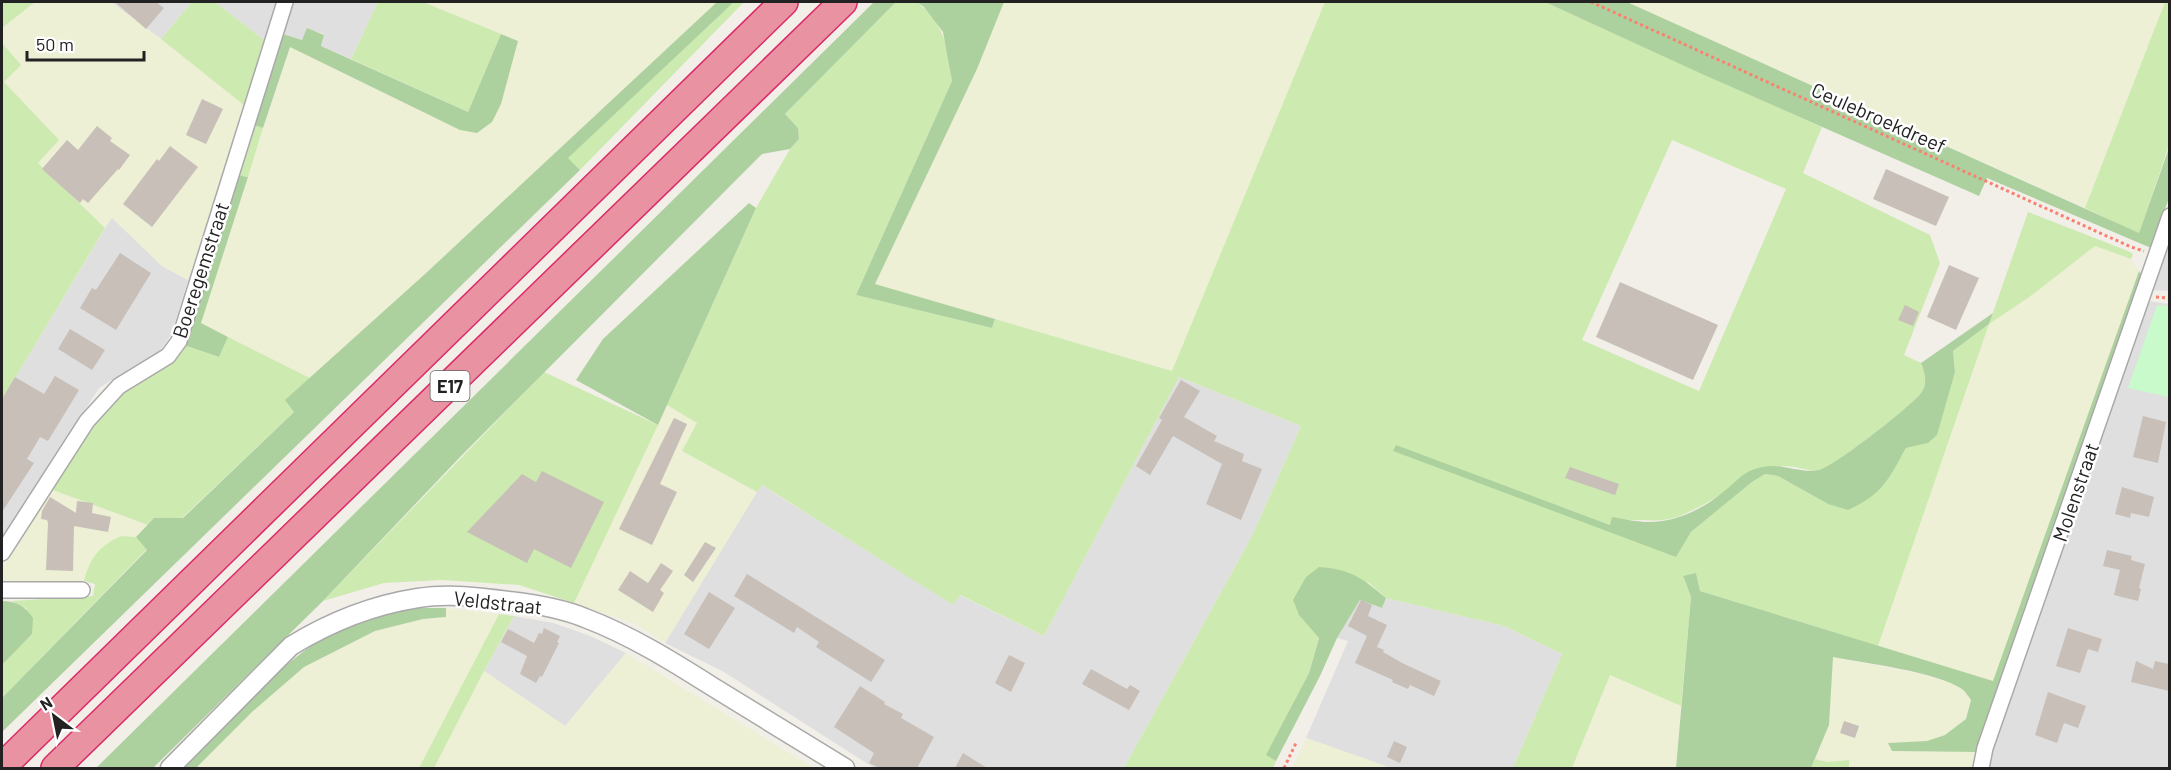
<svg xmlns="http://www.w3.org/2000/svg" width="2171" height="770" font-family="Barlow,sans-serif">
	<rect width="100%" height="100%" fill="#f2efe9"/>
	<g fill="#e0dfdf">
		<path d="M111,2h81l-31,37z"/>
		<path d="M215,2h65l-12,41z"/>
		<path d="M293,2h85l-27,57 -30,-13 3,-12 -17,-5 -5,11 -19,-6z"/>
		<path d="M112,217l50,49 26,14 -17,55 -11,16 -61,37 -97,151v-139z"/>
		<path d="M2169,233v58l-17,-1z"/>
		<path d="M2149,301l20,3v464h-180l1,-15 67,-186z"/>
		<path d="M1179,377l122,49 -49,110 -128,232h-250l-150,-96 -59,-29 96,-158 192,119 6,-9 85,41z"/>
		<path d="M1386,598l118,28 58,28 -49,114h-122l-85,-30 42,-97 -11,-3 23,-38 22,8z"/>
		<path d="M514,616l39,7 35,12 38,18 -61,73 -81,-55z"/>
	</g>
	<g fill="#eef0d5">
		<path d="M35,2h76l50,37 84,67 -57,174 -26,-14 -50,-48 -7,10 -67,-66 21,-22 -55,-58 17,-17 -19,-22v-15z"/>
		<path d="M423,2h294l-292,272 -115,104 -110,-55 90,-276 170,83 58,-89z"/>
		<path d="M1004,2h321l-152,369 -298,-87 102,-215z"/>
		<path d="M1627,2h538l-80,206z"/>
		<path d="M2095,246l36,13 8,12 -146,410 -115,-35 111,-322 39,-26z"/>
		<path d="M667,405l30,18 -15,28 75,41 -92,151 -30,-19 -61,-21z"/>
		<path d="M53,490l95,35 -12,12 -15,-1 -32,29 -5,16h-82v-12z"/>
		<path d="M446,608l53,6 -80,154h-223l57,-57 51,-44 71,-36 48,-12 23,-2z"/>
		<path d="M626,653l188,115h-380l50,-97 81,55z"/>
		<path d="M1832,657l89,17 31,9 12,7 7,10 -5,19 -21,16 -18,6 -39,2 5,8 83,1 -2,16h-125v-8l-22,2 -12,-3 14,-34z"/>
		<path d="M1610,675l71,31 -5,62h-104z"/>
		<path d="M1306,738l85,30h-99z"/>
	</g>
	<g fill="#cdebb0" fill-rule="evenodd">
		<path d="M2,2h33l-33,26z"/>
		<path d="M192,2h23l53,41 -23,63 -84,-67z"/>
		<path d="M378,2h45l78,32 -33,78 -117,-53z"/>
		<path d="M734,2h10l-164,168 -13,-12z"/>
		<path d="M896,2h21c28,22 31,46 35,79l-96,214 136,33 3,-9 177,52 153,-369h220l277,125 -19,46 127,62 10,28 -36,92 17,8c4,10 7,21 0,30 -11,14 -86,73 -101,77 -13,2 -31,-7 -41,-3 -36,11 -66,36 -102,50 -16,5 -28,3 -44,3 -8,1 -16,3 -23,5l-214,-79 -2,4 282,106 15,-24 61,-50 13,-8 13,2 50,28 74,-48 4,-8 22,-5 27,-71 -2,-21 36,-27 39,-112 100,39 5,3 -2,5 -36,-13 -67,52 -39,26 -111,322 -178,-55 -4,-17 -13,3 8,20 -10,109 -71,-31 -38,93h-59l49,-114 -58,-28 -118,-28 -18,-16 -55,48 6,7 -10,36 -42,82 9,6 -3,7h-149l128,-232 49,-110 -122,-49 -135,259 -84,-41 -7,10 -191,-120 -5,7 -75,-41 15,-28 -30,-18 89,-197 34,-59 9,-10 -1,-11 -13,-14zM1672,140l114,49 -87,202 -117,-51z"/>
		<path d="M2165,2h4v143l-30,89 -54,-26z"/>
		<path d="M2,43l19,22 -17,17 55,58 -21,23 67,65 -103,172z"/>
		<path d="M253,125l10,3 -15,49 -11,-2z"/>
		<path d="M228,337l82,41 -24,22 9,11 -113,107h-28l-6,7 -95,-35c18,-31 36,-68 63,-92 25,-22 50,-21 68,-53l35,12z"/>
		<path d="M544,372l114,53 -84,178 -55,-18 -77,-5 -58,3 -61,18z"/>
		<path d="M121,536l15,1 11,12 -145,149v-33l30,-31 -6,-26 -15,-7 82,-5 2,-12 -11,-3c6,-23 15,-35 37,-45z"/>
		<path d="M499,614l15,2 -30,55 -50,97h-15z"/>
		<path d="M1815,759l12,3 22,-2v8h-38z"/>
	</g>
	<g fill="#add19e">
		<path d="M717,2h17l-166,156 12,12 -578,562v-34l145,-148 -11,-13 18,-19h29l111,-106 -9,-12 140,-126z"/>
		<path d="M874,2h22l-111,112 13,14 1,11 -9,10 -28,5 -301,302 -138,145 -170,167h-57z"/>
		<path d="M917,2h87l-27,67 -102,215 120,35 -3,9 -136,-33 96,-214 -9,-49 -19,-25z"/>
		<path d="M1545,2h82l512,231 30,-85v50l-18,50 -164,-70 -8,18 -277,-122z"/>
		<path d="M307,28l17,7 -3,11 147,66 33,-78 17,7 -17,63 -9,18 -15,11 -17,-3 -170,-83 -27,81 -10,-3 30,-91 19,6z"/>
		<path d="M237,175l11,2 -47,146 27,14 -9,20 -35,-12z"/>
		<path d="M749,203l7,5 -98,217 -82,-45 27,-41z"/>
		<path d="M2139,271l5,7 -142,406 -26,68 -84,-1 -4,-8 39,-2 18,-6 21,-16 5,-19c-3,-4 -5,-8 -9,-11 -25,-17 -97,-26 -129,-32l-4,68 -18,43h-135l15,-171 -8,-21 13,-3 4,18 293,90z"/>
		<path d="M1993,313l-4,11 -36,27 2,21 -18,63 -9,8 -22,5c-18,32 -23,46 -58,62l-20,-6 -50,-28 -13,-2 -13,8 -61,50 -15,25 -283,-106 3,-6 214,80 2,-8c16,3 34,7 50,4 22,-3 45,-15 61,-29 10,-7 18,-18 29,-22 26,-11 44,4 67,0 16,-4 91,-63 102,-77 7,-9 4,-20 0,-30z"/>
		<path d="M1319,567c32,2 43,11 67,31l-4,10 -22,-8 -23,38 -17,38 -44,85 -10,-6 43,-82 10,-35 -20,-23 -6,-15 13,-23z"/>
		<path d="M2,601c14,0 23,5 31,17l-1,16 -30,31z"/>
		<path d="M417,608h29v9l-23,2 -48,12 -71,36 -51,44 -57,57h-13c45,-45 97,-109 154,-137 25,-13 53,-18 80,-23z"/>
	</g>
	<path fill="#c8facc" d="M2157,305l12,1v91l-41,-9z"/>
	<g fill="#c7bfb8">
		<path d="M115,2h41l8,6 -18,21z"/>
		<path d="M202,99l21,10 -17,35 -20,-9z"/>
		<path d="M97,126l15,12 -2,3 20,14 -11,15 -1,-1 -30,34 -5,-4 -3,4 -38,-34 25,-29 11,10z"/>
		<path d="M170,146l28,21 -46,60 -29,-23 34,-45 2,2z"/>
		<path d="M1886,169l63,28 -13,29 -63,-27z"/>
		<path d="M120,253l31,20 -35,57 -36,-22 12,-20 4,2z"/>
		<path d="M1949,265l30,13 -23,52 -29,-13z"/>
		<path d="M1620,282l98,43 -25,55 -97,-43z"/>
		<path d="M1905,305l14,7 -6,14 -15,-6z"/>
		<path d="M70,329l35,21 -13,20 -34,-21z"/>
		<path d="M55,376l24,14 -31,51 -8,-4 -13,22 7,4 -32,49v-113l13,-22 29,17z"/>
		<path d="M1181,380l19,11 -16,26 33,19 -3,5 30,13 -2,7 20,8 -21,51 -35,-16 16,-40 -49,-28 -23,39 -14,-9 26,-46 -3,-2z"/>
		<path d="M2143,416l23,6 -8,41 -25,-6z"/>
		<path d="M674,418l13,6 -27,60 17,8 -25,53 -33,-16z"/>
		<path d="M1570,467l49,17 -4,11 -50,-17z"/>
		<path d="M542,471l62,31 -33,66 -37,-19 -7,14 -60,-31 55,-58 14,8z"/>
		<path d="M2122,487l32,10 -5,20 -18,-4 -1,5 -15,-4z"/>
		<path d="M50,497l26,16 1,-12 16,2 -1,10 19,4 -3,15 -34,-6 -1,45 -27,-1 2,-47 -1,-3 -6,-1 1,-8z"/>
		<path d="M705,542l11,6 -23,34 -9,-7z"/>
		<path d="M2107,550l25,6 -1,4 14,4 -6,24 2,1 -3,12 -24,-6 6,-25 -17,-4z"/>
		<path d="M661,563l12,8 -13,19 4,3 -11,19 -35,-22 12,-19 18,12z"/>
		<path d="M747,574l138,86 -14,22 -55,-35 3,-5 -22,-15 -3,6 -60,-37z"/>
		<path d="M709,592l26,16 -26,41 -25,-15z"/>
		<path d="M1361,600l11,5 -4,11 19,9 -10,22 7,3 -1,2 19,11 39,18 -7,15 -24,-11 -2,4 -16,-7 1,-2 -38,-17 12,-27 -19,-10z"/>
		<path d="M544,628l16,8 -3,6 2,1 -17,34 -2,-1 -4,7 -16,-9 7,-18 -26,-14 7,-13 26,14 5,-10 3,1z"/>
		<path d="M2068,628l34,11 -4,13 -10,-3 -8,24 -24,-7z"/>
		<path d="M1009,655l16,8 -14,29 -16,-9z"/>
		<path d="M2136,661l17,8 2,-8 14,3v27l-38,-9z"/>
		<path d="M1091,669l36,20 3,-4 10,6 -11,19 -47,-26z"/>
		<path d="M860,686l25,16 -1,2 19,10 -2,4 33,19 -17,31h-38l-10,-5 5,-10 -40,-26z"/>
		<path d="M2048,692l38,14 -8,22 -14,-5 -7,20 -22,-8z"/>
		<path d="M1844,721l15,5 -4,12 -15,-5z"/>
		<path d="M1394,741l13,6 -7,16 -13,-6z"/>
		<path d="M963,753l24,15h-32z"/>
	</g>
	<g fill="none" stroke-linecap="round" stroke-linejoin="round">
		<g stroke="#a9a9a9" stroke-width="18">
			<g id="minor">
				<path d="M2,553l85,-132 32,-35 49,-30 11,-15 106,-339"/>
				<path d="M2,590h80"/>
				<path d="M1981,768l4,-20 185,-532"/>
			</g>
		</g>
		<g stroke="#a9a9a9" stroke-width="21">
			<path id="tertiary" d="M170,768l121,-122c39,-24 82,-41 127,-48 30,-5 62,-1 91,3 26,3 52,7 76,17 45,17 87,43 128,69 44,27 88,54 132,81"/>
		</g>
		<g stroke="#dc2a67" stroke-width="30">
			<g id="motorway">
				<path d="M2,767l782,-765"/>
				<path d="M55,768l788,-766"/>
			</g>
		</g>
		<g stroke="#fa8072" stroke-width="3" stroke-dasharray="3 3" stroke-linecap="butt">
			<path d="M1591,2l540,245 13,4"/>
			<path d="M2156,297l14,1"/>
			<path d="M1284,768l13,-27"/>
		</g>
		<use href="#minor" stroke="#fff" stroke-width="15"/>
		<use href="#tertiary" stroke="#fff" stroke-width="18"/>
		<use href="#motorway" stroke="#e892a2" stroke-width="27"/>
	</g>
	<g text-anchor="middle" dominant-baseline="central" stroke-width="5" stroke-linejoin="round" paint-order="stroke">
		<rect fill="#fff" stroke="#646464" stroke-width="1.5" x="430.5" y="371" width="39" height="30" rx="4.5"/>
		<g font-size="18" font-weight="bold" fill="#222">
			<text x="450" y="386">E17</text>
		</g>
		<g font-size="20" fill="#222" stroke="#fff">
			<text transform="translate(1879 117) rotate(24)">Ceulebroekdreef</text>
			<text transform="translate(200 270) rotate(-72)">Boeregemstraat</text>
			<text transform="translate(2075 492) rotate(-71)">Molenstraat</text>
			<text transform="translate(498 602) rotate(6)">Veldstraat</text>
		</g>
	</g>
	<rect width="2171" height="770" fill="none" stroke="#222222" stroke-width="6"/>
	<g transform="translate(54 716) rotate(328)" stroke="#ffffff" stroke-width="4.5" paint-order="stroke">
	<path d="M0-4.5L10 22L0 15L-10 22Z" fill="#222222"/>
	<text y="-9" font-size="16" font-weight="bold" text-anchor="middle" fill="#222222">N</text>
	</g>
	<path d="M27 51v9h117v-9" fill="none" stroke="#222222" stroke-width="3"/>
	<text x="36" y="51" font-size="18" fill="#222222" stroke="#ffffff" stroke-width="4.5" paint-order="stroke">50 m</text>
</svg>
